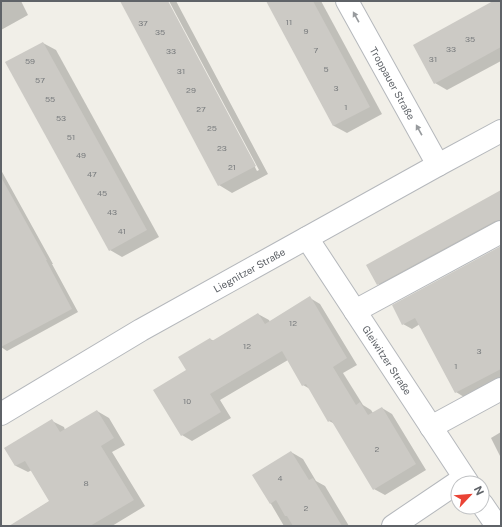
<svg xmlns="http://www.w3.org/2000/svg" width="502" height="527" font-family="'Public Sans',sans-serif">
	<rect width="100%" height="100%" fill="#f1efe8"/>
	<g fill="#0003">
		<path d="M1,1h20l7,14 -27,15z"/>
		<path d="M121,1h46l90,170 2,-1 -90,-169h7l92,173 -36,19 -13,-8z"/>
		<path d="M267,1h54l61,113 -35,19 -13,-7z"/>
		<path d="M495,1h6v60l-54,29 -12,-7z"/>
		<path d="M43,43l13,7 103,187 -37,20 -12,-7z"/>
		<path d="M1,170l52,94h-1l26,48 -71,39 -6,-4z"/>
		<path d="M501,191v36l-114,62 -9,-5z"/>
		<path d="M501,247v131l-37,19 -8,-5 -36,-68 -8,5 -9,-5z"/>
		<path d="M310,298l10,6 37,61 -14,8 20,32 8,5 2,3 9,-5 10,6 34,56 -41,25 -11,-6 -39,-65 -6,-3 -19,-32 -7,-4 -15,-25 -68,40 11,18 -39,23 -10,-6 6,-64 22,-32 4,2 44,-27 11,6 1,2z"/>
		<path d="M97,411l12,7 16,27 -13,7 33,54 -33,20h-101l39,-25 -18,-31 -4,2 -12,-6 -10,-17 46,-28 12,6 1,3z"/>
		<path d="M501,432v26l-10,-20z"/>
		<path d="M291,452l12,7 13,22 9,5 24,40h-65l-30,-51z"/>
	</g>
	<g fill="#cccac5">
		<path d="M120,1h48l88,165 -38,20z"/>
		<path d="M266,1h47l57,106 -37,19z"/>
		<path d="M493,1h8v46l-67,37 -21,-39z"/>
		<path d="M43,42l104,188 -38,21 -104,-189z"/>
		<path d="M1,177l46,83h-1l26,49 -71,38z"/>
		<path d="M501,190v30l-6,1 -118,64 -11,-20z"/>
		<path d="M501,246v123l-46,24 -40,-75 -13,7 -10,-20z"/>
		<path d="M310,296l37,62 -14,9 23,38 4,-3 8,13 14,-8 34,57 -43,26 -42,-70 -3,2 -22,-38 -4,2 -20,-35 -72,43 11,18 -40,24 -28,-46 33,-20 -8,-13 32,-19 2,3 46,-28 7,11z"/>
		<path d="M97,410l17,28 -13,8 33,54 -44,26h-81l40,-25 -24,-40 -10,5 -11,-18 48,-29 8,13z"/>
		<path d="M291,451l18,29 4,-2 29,48h-49l-6,-10h-2l-9,-16 -6,4 -18,-29z"/>
	</g>
	<g fill="none" stroke-linecap="round" stroke-linejoin="round">
		<g stroke="#b5b8bc" stroke-width="24">
			<g id="minor">
				<path id="s1" d="M347,1l91,164"/>
				<path id="s2" d="M307,238l161,245"/>
				<path d="M355,311l146,-79"/>
				<path id="s3" d="M1,414l140,-84 297,-165 63,-34"/>
				<path d="M431,427l70,-38"/>
				<path d="M482,504l15,22"/>
				<path d="M393,526l71,-48"/>
			</g>
		</g>
		<use href="#minor" stroke="#fff" stroke-width="22"/>
	</g>
	<defs><path id="oneway-solid" d="M-6-.8H1V-3.2L6.5 0L1 3.2V.8H-6Z"/></defs>
	<g fill="#979a9d">
		<use href="#oneway-solid" transform="translate(356 17) rotate(-119)"/>
		<use href="#oneway-solid" transform="translate(419 130) rotate(-119)"/>
	</g>
	<g text-anchor="middle" dominant-baseline="central" stroke-width="3" stroke-linejoin="round" paint-order="stroke">
		<g font-size="8" fill="#7a7d7f">
			<text x="289" y="22">11</text>
			<text x="143" y="23">37</text>
			<text x="306" y="31">9</text>
			<text x="160" y="32">35</text>
			<text x="470" y="39">35</text>
			<text x="451" y="49">33</text>
			<text x="316" y="50">7</text>
			<text x="171" y="51">33</text>
			<text x="433" y="59">31</text>
			<text x="30" y="61">59</text>
			<text x="326" y="69">5</text>
			<text x="181" y="71">31</text>
			<text x="40" y="80">57</text>
			<text x="336" y="88">3</text>
			<text x="191" y="90">29</text>
			<text x="50" y="99">55</text>
			<text x="346" y="107">1</text>
			<text x="201" y="109">27</text>
			<text x="61" y="118">53</text>
			<text x="212" y="128">25</text>
			<text x="71" y="137">51</text>
			<text x="222" y="148">23</text>
			<text x="81" y="155">49</text>
			<text x="232" y="167">21</text>
			<text x="92" y="174">47</text>
			<text x="102" y="193">45</text>
			<text x="112" y="212">43</text>
			<text x="122" y="231">41</text>
			<text x="293" y="323">12</text>
			<text x="247" y="346">12</text>
			<text x="479" y="351">3</text>
			<text x="456" y="366">1</text>
			<text x="187" y="401">10</text>
			<text x="377" y="449">2</text>
			<text x="280" y="478">4</text>
			<text x="86" y="483">8</text>
			<text x="306" y="508">2</text>
		</g>
		<g font-size="10" fill="#5f6368" stroke="#fff">
			<text stroke="none"><textPath href="#s1" startOffset="94">Troppauer Straße</textPath></text>
			<text stroke="none"><textPath href="#s3" startOffset="287">Liegnitzer Straße</textPath></text>
			<text stroke="none"><textPath href="#s2" startOffset="146">Gleiwitzer Straße</textPath></text>
		</g>
	</g>
	<rect width="502" height="527" fill="none" stroke="#5f6368" stroke-width="4"/>
	<g transform="translate(470 495) rotate(64)"><circle r="19" fill="#ffffff" stroke="#bfc1c3"/>
	<path d="M0-3L7 15L0 10L-7 15Z" fill="#ea4335"/>
	<text y="-6" font-size="11" font-weight="bold" text-anchor="middle" fill="#5f6368">N</text>
	</g>
</svg>
